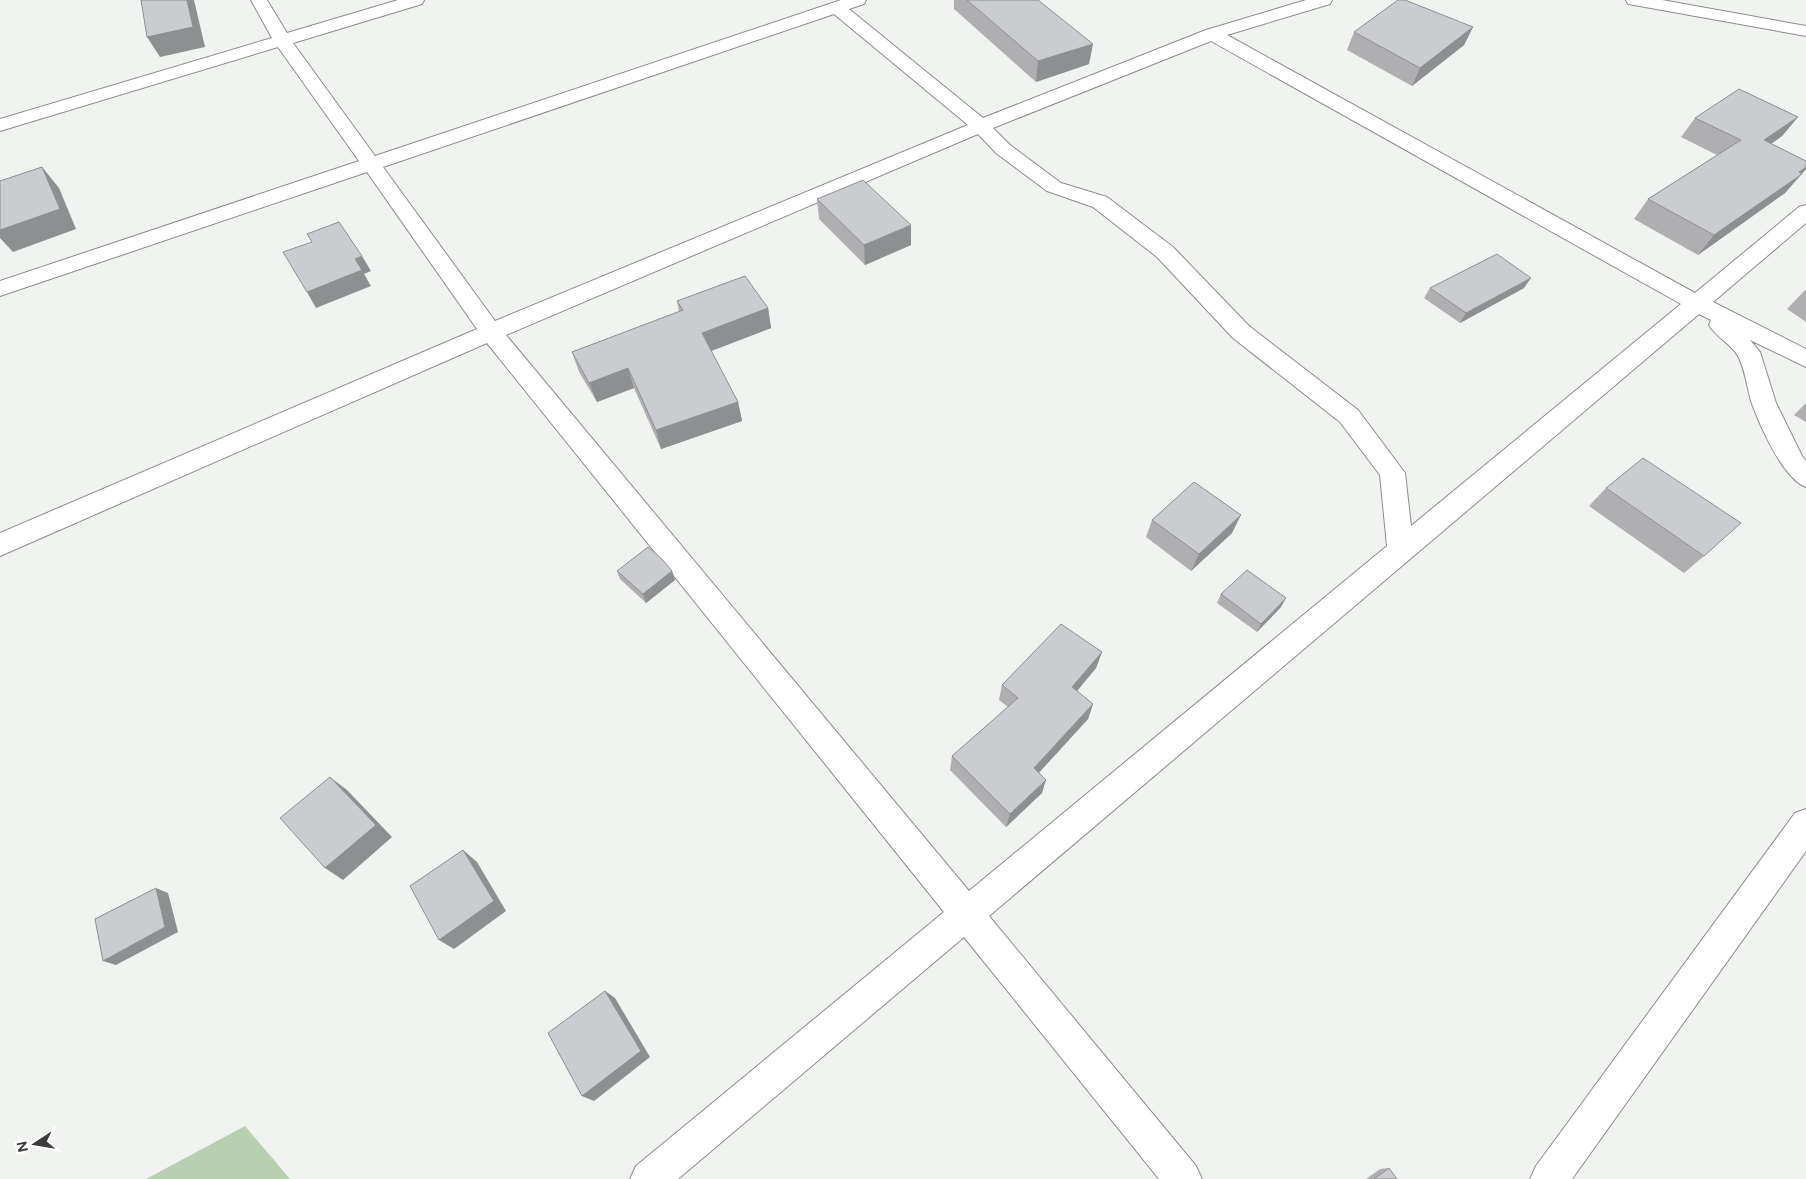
<svg xmlns="http://www.w3.org/2000/svg" width="1806" height="1179" font-family="Figtree,sans-serif">
	<rect width="100%" height="100%" fill="#f1f3f0"/>
	<path fill="#b6d0b0" d="M245,1126l45,53h-144z"/>
	<g fill="none" stroke-linecap="round" stroke-linejoin="round">
		<g stroke="#8b8d8b" stroke-width="2">
			<g id="minor">
				<path d="M251,0h16l20,33 111,-33h26l-2,4 -129,39 82,113 466,-156h25l-2,4 -15,5 134,109 223,-88 100,-30h26l-2,4 -103,31 468,258 104,-86 7,-2v18l-93,79 93,47v18l-56,-27 10,12 16,51 26,53 4,5v26c-23,-8 -47,-63 -55,-86 -4,-14 -6,-32 -13,-45 -7,-12 -22,-19 -29,-31l2,-5 -12,-6 -710,602 207,250 6,13h-43l-195,-242 -286,242h-48l6,-13 308,-254 -457,-569 -487,213v-23l477,-204 -110,-157 -367,124v-15l359,-120 -81,-114 -278,84v-12l272,-81zM834,14l134,111 -473,196 -112,-154zM1211,41l470,263 -270,222 -6,-53 -47,-63 -109,-84 -76,-79 -66,-50 -46,-14 -51,-38 -17,-17zM978,134l18,19 51,38 46,16 64,50 76,81 107,84 40,53 7,71 -418,345 -463,-556z"/>
				<path d="M1626,0h36l144,26v10l-172,-31 -6,-1z"/>
				<path d="M1806,809v42l-234,328h-42l6,-13 259,-353z"/>
			</g>
		</g>
		<use href="#minor" fill="#fff" fill-rule="evenodd"/>
	</g>
	<g fill="#afafb2">
		<path d="M954,0h84l51,64 -53,18 -82,-73z"/>
		<path d="M1473,27l-9,18 -52,41 -65,-36 7,-18z"/>
		<path d="M1798,117l-16,19 -11,8 35,17v8l-21,24 -87,62 -64,-36 14,-20 69,-44 -36,-18 14,-19z"/>
		<path d="M817,199l94,46 -46,20 -46,-46z"/>
		<path d="M1430,288h94l-64,35 -36,-25z"/>
		<path d="M1806,290v32l-19,-13 17,-18z"/>
		<path d="M677,301l91,7 3,20 -60,23 27,51 4,19 -81,28 -27,-61 -37,14 -18,-30 -7,-20 107,-40z"/>
		<path d="M1806,403v19l-12,-7z"/>
		<path d="M1606,488l98,68 -20,17 -95,-67z"/>
		<path d="M1152,520l80,13 -41,38 -45,-34z"/>
		<path d="M617,571h55l3,9 -29,23 -26,-24z"/>
		<path d="M1221,594l60,13 -24,25 -40,-29z"/>
		<path d="M1102,652l-6,16 -19,23 16,13 -5,15 -49,54 3,20 -36,34 -56,-57 2,-14 56,-49 -9,-7 3,-15z"/>
		<path d="M1389,1168l8,11h-31l14,-10z"/>
	</g>
	<g fill="#8e8f91">
		<path d="M187,0h7l11,47 -45,10 -13,-20z"/>
		<path d="M1473,27l-9,18 -52,41 8,-18z"/>
		<path d="M1093,44l-4,20 -53,18 2,-21z"/>
		<path d="M1798,117l-16,19 -34,24 16,-20z"/>
		<path d="M42,167l17,21 17,41 -63,23 -13,-14v-8z"/>
		<path d="M1806,167v2l-21,24 -87,62 16,-20z"/>
		<path d="M911,225v20l-46,20 -1,-20z"/>
		<path d="M362,256l9,15 -7,3 7,12 -55,22 -9,-16 48,-33z"/>
		<path d="M1531,278l-7,10 -64,35 6,-10z"/>
		<path d="M768,308l3,20 -65,25 -4,-20z"/>
		<path d="M628,368l6,20 -37,14 -8,-19z"/>
		<path d="M738,402l4,19 -81,28 -5,-19z"/>
		<path d="M1241,515l-9,18 -41,38 8,-17z"/>
		<path d="M672,571l3,9 -29,23 -3,-9z"/>
		<path d="M1286,598l-5,9 -24,25 4,-8z"/>
		<path d="M1102,652l-6,16 -29,35 5,-16z"/>
		<path d="M1093,704l-5,15 -58,63 4,-14z"/>
		<path d="M330,777l17,13 45,47 -49,43 -18,-12z"/>
		<path d="M1046,780l-4,13 -36,34 4,-13z"/>
		<path d="M463,850l14,12 29,49 -52,38 -15,-9z"/>
		<path d="M156,888l12,5 10,39 -62,33 -13,-4z"/>
		<path d="M605,991l10,7 35,59 -56,44 -12,-5z"/>
	</g>
	<g fill="#cbcccf" stroke="#8e8f91">
		<path d="M141,0h46l6,27 -46,10z"/>
		<path d="M967,0h71l55,44 -55,17z"/>
		<path d="M1398,0h7l68,27 -53,41 -66,-36z"/>
		<path d="M1739,89l59,28 -34,23 42,21v6l-7,5 3,2 -88,61 -66,-36 93,-59 -46,-22z"/>
		<path d="M42,167l18,42 -60,21v-49z"/>
		<path d="M863,180l48,45 -47,20 -47,-46z"/>
		<path d="M339,222l23,34 -7,3 7,11 -55,22 -24,-40 29,-10 -5,-8z"/>
		<path d="M1497,254l34,24 -65,35 -36,-25z"/>
		<path d="M745,276l23,32 -66,25 36,69 -82,28 -28,-62 -39,15 -17,-31 111,-42 -6,-9z"/>
		<path d="M1643,458l98,65 -37,33 -98,-68z"/>
		<path d="M1194,482l47,33 -42,39 -47,-34z"/>
		<path d="M648,547l14,12 10,12 -29,23 -26,-23z"/>
		<path d="M1247,570l39,28 -25,26 -40,-30z"/>
		<path d="M1061,624l41,28 -30,35 21,17 -59,64 12,12 -36,34 -58,-58 66,-58 -16,-13z"/>
		<path d="M330,777l46,48 -51,43 -45,-50z"/>
		<path d="M463,850l31,51 -55,39 -29,-54z"/>
		<path d="M156,888l9,39 -62,34 -8,-42z"/>
		<path d="M605,991l36,60 -59,45 -34,-63z"/>
		<path d="M1389,1168l8,11h-23z"/>
	</g>
	<g transform="translate(35 1144) rotate(258)" stroke="#ffffff" stroke-width="4" paint-order="stroke">
	<path d="M0-4L9 19L0 12L-9 19Z" fill="#3a3b3a"/>
	<text y="-8" font-size="14" font-weight="bold" text-anchor="middle" fill="#3a3b3a">N</text>
	</g>
</svg>
